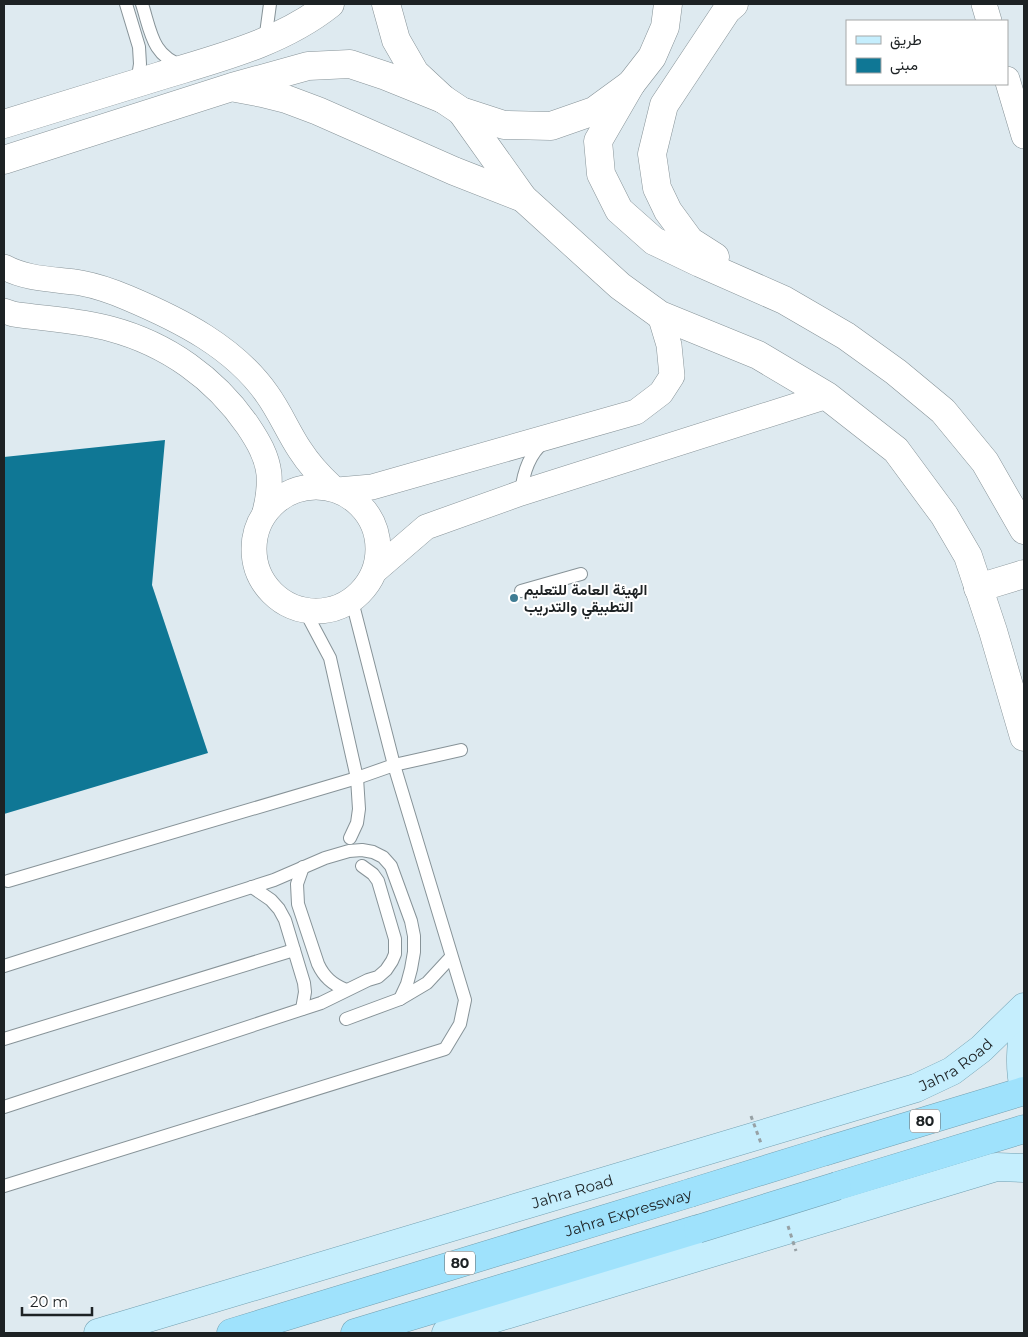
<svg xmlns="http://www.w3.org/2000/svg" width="1028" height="1337" font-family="Montserrat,Vazirmatn,sans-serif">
	<rect width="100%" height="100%" fill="#deeaf0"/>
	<path fill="#0f7795" d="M165,440l-13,145 56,168 -204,61v-357z"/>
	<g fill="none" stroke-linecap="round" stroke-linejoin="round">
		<g stroke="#879398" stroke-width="14">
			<g id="service">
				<path d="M126,4l13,43 1,17 -3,19"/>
				<path d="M142,4c9,28 10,52 41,62"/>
				<path d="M265,41l5,-37"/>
				<path d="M521,493c2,-19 7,-38 23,-51"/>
				<path d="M521,591l60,-17"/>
				<path d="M305,611l25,47 27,120 2,31 -2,14 -7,15"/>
				<path d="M303,867l-6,17 1,20 20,60c6,13 14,20 28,26"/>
				<path d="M8,881l349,-103 37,-13 67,-15"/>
				<path d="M252,887l19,13 8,9 6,11 19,63 1,9 -3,17"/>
				<path d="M4,966l270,-86 51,-22 24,-7 13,-1 11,2 10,5 8,9 20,55 3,15v16l-3,17 -4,15 -7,15"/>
				<path d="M346,1019l54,-20 27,-16 24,-26"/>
				<path d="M4,1039l290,-89"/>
				<path d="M4,1107l317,-104 47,-23 10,-3 8,-7 6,-9 3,-7v-15l-17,-58 -5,-7 -11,-8"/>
				<path d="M4,1186l441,-137 15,-25 5,-24 -71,-235 -42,-164"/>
			</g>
		</g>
		<g stroke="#879398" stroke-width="26">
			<g id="minor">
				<path d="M984,4l5,17"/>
				<path d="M1007,79l17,57"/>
				<path d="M4,267c24,13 51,12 77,16 16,3 33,9 47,15 52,22 106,49 139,96 13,18 21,38 33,56 9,14 20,26 32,37"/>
				<path d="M4,311l9,3c32,5 66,6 98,15 56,15 104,49 137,97 10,15 19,30 21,48 1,13 -1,26 -4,38"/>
				<circle cx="316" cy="549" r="62"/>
				<path d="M338,490l34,-3 264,-75 25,-19 11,-17 -3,-31 -9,-30"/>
				<path d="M376,570l50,-43 95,-34 306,-97"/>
			</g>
		</g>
		<g stroke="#879398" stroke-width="29">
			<g id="tertiary">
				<path d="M386,4l10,36 19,33 28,26 18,12 43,14 47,1 43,-15 37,-27 21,-27 13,-30 3,-23"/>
				<path d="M631,84l-33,57 3,33 18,36 35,31 46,22 84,37 62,36 50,36 47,39 42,51 39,68"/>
				<path d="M236,88l26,5 24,6 32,12 136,60 69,27"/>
				<path d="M461,111l62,87 97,88 40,29 98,40 69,41 69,54 48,65 24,41 25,75 31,106"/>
				<path d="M4,124c52,-16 104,-32 156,-48 59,-18 121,-33 170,-72"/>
				<path d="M4,160l228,-73 76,-21 42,-2 36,12 57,23"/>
				<path d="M715,257l-25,-16 -22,-30 -11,-23 -5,-34 12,-49 63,-95 7,-6"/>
				<path d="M978,588l46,-14"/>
			</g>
		</g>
		<g stroke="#729fb0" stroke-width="29">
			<g id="primary">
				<path d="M1024,1025c-3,21 -5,42 0,64"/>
				<path id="s1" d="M98,1333l818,-245 36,-17 29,-22 43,-42"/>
				<path d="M446,1333l550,-166 28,1"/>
			</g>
		</g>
		<g stroke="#729fb0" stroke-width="29">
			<g id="motorway">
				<path d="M826,1151l198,-60"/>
				<path d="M837,1186l187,-57"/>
				<path id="s2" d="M231,1333l459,-140"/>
				<path d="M355,1333l343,-104"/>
			</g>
		</g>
		<use href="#service" stroke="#fff" stroke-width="12"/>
		<use href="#minor" stroke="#fff" stroke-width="25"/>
		<use href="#tertiary" stroke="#fff" stroke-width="28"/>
		<use href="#primary" stroke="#c5eefd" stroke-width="28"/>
		<use href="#motorway" stroke="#9fe2fc" stroke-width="28"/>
		<g stroke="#729fb0" stroke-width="29" stroke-linecap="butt">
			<g id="motorway-bridge">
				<path d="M690,1193l136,-42"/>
				<path d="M698,1229l139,-43"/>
			</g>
		</g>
		<g stroke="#97a1a5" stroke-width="3" stroke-dasharray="4 4" stroke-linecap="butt">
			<path d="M751,1116l11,30"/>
			<path d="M788,1226l8,25"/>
		</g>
		<use href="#motorway-bridge" stroke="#9fe2fc" stroke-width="28"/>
	</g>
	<circle fill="#3f7c93" stroke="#fff" stroke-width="2" cx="514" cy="598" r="5"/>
	<g text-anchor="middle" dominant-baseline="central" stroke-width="4" stroke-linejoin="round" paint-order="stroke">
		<g fill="#fff" stroke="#616466" stroke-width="1">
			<rect x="910" y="1109.5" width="30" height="23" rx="4"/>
			<rect x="445" y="1251.5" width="30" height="23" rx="4"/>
		</g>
		<g font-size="14" font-weight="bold" fill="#1d2224">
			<text x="925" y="1121">80</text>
			<text x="460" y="1263">80</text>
		</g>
		<g font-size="15" font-weight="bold" fill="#1d2224" stroke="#fff" text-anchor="start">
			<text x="524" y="589">الهيئة العامة للتعليم<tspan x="524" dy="17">التطبيقي والتدريب</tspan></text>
		</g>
		<g font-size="15" fill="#1d2224" stroke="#fff">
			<text stroke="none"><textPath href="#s1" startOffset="900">Jahra Road</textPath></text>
			<text stroke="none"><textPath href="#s1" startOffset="495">Jahra Road</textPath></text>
			<text stroke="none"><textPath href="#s2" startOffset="415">Jahra Expressway</textPath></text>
		</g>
	</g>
	<rect width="1028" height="1337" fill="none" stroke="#1d2224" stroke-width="10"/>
	<rect x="846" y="20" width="162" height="65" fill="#ffffff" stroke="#a5a7a7"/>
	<rect x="856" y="36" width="25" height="8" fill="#c5eefd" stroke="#a5a7a7"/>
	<text x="890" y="45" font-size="15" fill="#1d2224">طريق</text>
	<rect x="856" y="58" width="25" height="15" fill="#0f7795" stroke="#a5a7a7"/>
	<text x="890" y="70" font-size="15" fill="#1d2224">مبنى</text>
	<path d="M22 1307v8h70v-8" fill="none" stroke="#1d2224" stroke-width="2.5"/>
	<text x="30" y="1307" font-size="15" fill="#1d2224" stroke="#ffffff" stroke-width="4" paint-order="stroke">20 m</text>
</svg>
